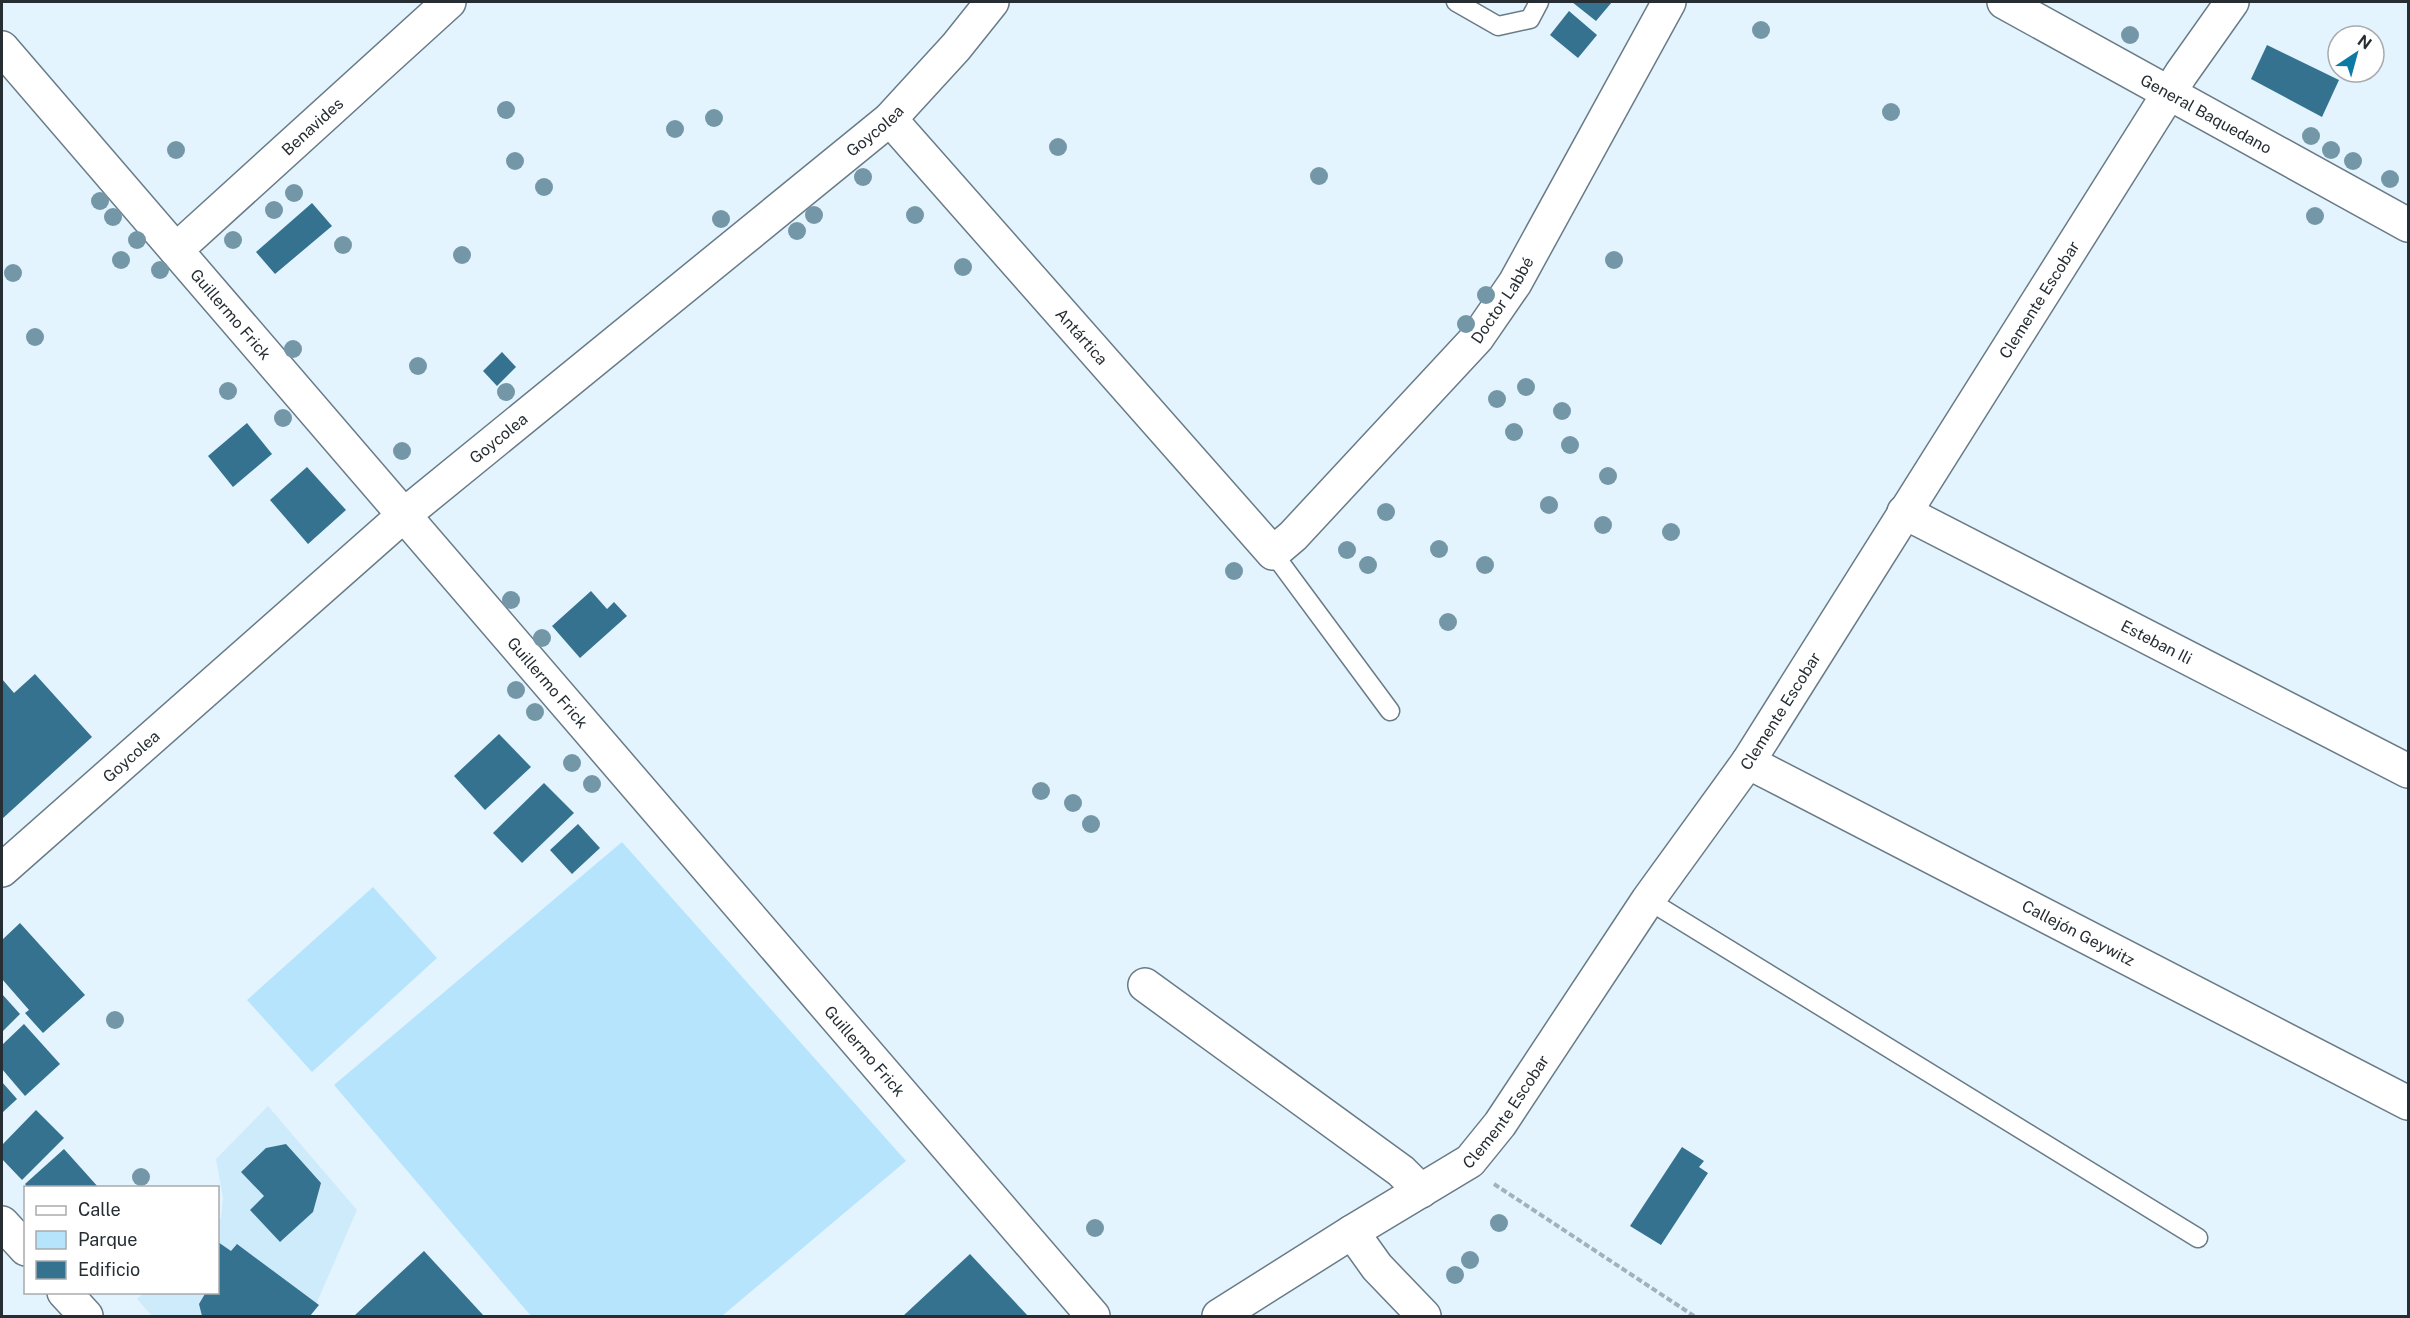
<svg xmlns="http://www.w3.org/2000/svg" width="2410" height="1318" font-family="'Public Sans',sans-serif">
	<rect width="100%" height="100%" fill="#e3f4fe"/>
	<path fill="#ceebfb" d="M268,1106l89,104 -46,106h-159l-15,-17 6,-6 75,-1v-70l3,-4 2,-20 -7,-39z"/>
	<g fill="#b6e4fd">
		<path d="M622,842l284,319 -184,155h-191l-197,-231z"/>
		<path d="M373,887l64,71 -125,114 -65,-72z"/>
	</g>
	<g fill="#35728f">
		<path d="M1572,2h40l-16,19z"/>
		<path d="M1569,11l28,24 -19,23 -28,-23z"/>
		<path d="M2267,45l72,35 -17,37 -71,-38z"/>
		<path d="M312,203l20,23 -57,48 -19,-22z"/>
		<path d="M502,352l14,15 -19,19 -14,-15z"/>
		<path d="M247,423l25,31 -39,33 -25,-31z"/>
		<path d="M307,467l39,43 -38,34 -38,-44z"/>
		<path d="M591,591l16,18 7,-7 13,14 -47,42 -28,-32z"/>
		<path d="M35,674l57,63 -90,82v-140l12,14z"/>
		<path d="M499,734l32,33 -46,43 -31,-34z"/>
		<path d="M544,783l30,30 -52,50 -29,-30z"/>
		<path d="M578,824l22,24 -28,26 -22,-24z"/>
		<path d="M20,923l65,72 -42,38 -18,-20 4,-3 -27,-31v-39z"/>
		<path d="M2,994l18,20 -18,18z"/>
		<path d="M24,1024l36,40 -35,32 -23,-27v-24z"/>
		<path d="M2,1082l15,17 -15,14z"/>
		<path d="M36,1110l28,28 -42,42 -20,-21v-14z"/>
		<path d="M286,1144l35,39 -8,29 -33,30 -30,-32 14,-14 -23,-24 25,-24z"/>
		<path d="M1682,1147l22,14 -5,6 9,6 -47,72 -31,-19z"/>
		<path d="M64,1149l35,39h-71l-3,-4z"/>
		<path d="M218,1242l13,9 6,-7 82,61 -9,11h-108l-3,-12 7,-12h12z"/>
		<path d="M424,1251l60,65h-128l-1,-1z"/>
		<path d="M970,1254l58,62h-125z"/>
	</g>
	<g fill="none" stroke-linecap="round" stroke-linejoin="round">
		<g stroke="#687b86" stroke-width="21">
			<g id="lane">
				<path d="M1456,2l42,24 32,-7 9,-17"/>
				<path d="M1273,553l117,158"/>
				<path d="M1648,900l550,338"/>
			</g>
		</g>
		<g stroke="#687b86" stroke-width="36">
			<g id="street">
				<path id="s1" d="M2,48l1091,1268"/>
				<path id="s2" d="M890,119l383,434 20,-17 184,-198 38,-55 154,-281"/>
				<path id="s3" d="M176,250l273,-248"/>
				<path id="s4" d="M1904,512l504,259"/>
				<path id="s5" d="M1748,762l660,341"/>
				<path d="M1145,985l256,186 20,20"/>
				<path d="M2,1223l24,26"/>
				<path d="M1352,1232l25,35 47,49"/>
				<path d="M64,1292l22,24"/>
				<path id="s6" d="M1219,1316l133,-84 118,-71 30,-37 148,-224 100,-138 433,-688 51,-72"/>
			</g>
		</g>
		<g stroke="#687b86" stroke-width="36">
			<g id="secondary">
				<path id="s7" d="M2004,2l404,223"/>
				<path id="s8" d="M2,870l402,-355 486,-396 66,-72 36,-45"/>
			</g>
		</g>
		<path stroke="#a3b1ba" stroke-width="4" stroke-dasharray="6 3" stroke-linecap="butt" d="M1494,1184l200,132"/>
		<use href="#lane" stroke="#fff" stroke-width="18"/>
		<use href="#street" stroke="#fff" stroke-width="33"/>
		<use href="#secondary" stroke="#fff" stroke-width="33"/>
	</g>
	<g fill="#7497a8">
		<circle cx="1761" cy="30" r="9"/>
		<circle cx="2130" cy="35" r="9"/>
		<circle cx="506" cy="110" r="9"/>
		<circle cx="1891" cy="112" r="9"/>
		<circle cx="714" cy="118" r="9"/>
		<circle cx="675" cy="129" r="9"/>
		<circle cx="2311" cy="136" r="9"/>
		<circle cx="1058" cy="147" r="9"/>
		<circle cx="176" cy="150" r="9"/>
		<circle cx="2331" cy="150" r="9"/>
		<circle cx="515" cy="161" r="9"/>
		<circle cx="2353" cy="161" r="9"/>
		<circle cx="1319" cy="176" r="9"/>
		<circle cx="863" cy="177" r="9"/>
		<circle cx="2390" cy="179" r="9"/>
		<circle cx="544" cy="187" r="9"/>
		<circle cx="294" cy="193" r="9"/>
		<circle cx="100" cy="201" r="9"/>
		<circle cx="274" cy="210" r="9"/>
		<circle cx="814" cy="215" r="9"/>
		<circle cx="915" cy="215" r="9"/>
		<circle cx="2315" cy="216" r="9"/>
		<circle cx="113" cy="217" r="9"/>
		<circle cx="721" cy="219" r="9"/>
		<circle cx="797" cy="231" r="9"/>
		<circle cx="137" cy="240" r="9"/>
		<circle cx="233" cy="240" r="9"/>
		<circle cx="343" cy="245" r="9"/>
		<circle cx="462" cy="255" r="9"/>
		<circle cx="121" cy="260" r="9"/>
		<circle cx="1614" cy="260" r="9"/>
		<circle cx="963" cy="267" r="9"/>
		<circle cx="160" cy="270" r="9"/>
		<circle cx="13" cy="273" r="9"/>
		<circle cx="1486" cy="295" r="9"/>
		<circle cx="1466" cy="324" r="9"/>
		<circle cx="35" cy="337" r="9"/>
		<circle cx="293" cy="349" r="9"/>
		<circle cx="418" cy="366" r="9"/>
		<circle cx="1526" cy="387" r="9"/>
		<circle cx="228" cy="391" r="9"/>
		<circle cx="506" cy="392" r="9"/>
		<circle cx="1497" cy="399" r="9"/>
		<circle cx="1562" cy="411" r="9"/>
		<circle cx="283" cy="418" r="9"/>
		<circle cx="1514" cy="432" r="9"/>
		<circle cx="1570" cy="445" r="9"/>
		<circle cx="402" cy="451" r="9"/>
		<circle cx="1608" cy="476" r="9"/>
		<circle cx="1549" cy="505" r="9"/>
		<circle cx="1386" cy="512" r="9"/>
		<circle cx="1603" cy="525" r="9"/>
		<circle cx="1671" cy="532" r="9"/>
		<circle cx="1439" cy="549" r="9"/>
		<circle cx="1347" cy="550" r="9"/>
		<circle cx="1368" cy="565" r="9"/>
		<circle cx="1485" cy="565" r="9"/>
		<circle cx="1234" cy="571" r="9"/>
		<circle cx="511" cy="600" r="9"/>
		<circle cx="1448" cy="622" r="9"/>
		<circle cx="542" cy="638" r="9"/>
		<circle cx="516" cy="690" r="9"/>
		<circle cx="535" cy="712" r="9"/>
		<circle cx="572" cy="763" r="9"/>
		<circle cx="592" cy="784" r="9"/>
		<circle cx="1041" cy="791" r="9"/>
		<circle cx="1073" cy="803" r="9"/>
		<circle cx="1091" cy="824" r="9"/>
		<circle cx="115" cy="1020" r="9"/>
		<circle cx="141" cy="1177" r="9"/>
		<circle cx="1499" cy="1223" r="9"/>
		<circle cx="1095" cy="1228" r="9"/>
		<circle cx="1470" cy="1260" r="9"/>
		<circle cx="1455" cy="1275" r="9"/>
	</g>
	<g text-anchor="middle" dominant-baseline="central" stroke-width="6" stroke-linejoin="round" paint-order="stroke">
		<g font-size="16" fill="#262e33" stroke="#fff">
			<text stroke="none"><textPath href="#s7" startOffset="231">General Baquedano</textPath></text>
			<text stroke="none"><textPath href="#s3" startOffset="184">Benavides</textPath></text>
			<text stroke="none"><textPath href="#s8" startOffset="1144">Goycolea</textPath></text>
			<text stroke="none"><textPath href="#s2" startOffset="921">Doctor Labbé</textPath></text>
			<text stroke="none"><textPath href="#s6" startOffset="1328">Clemente Escobar</textPath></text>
			<text stroke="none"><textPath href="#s1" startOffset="351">Guillermo Frick</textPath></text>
			<text stroke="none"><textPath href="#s2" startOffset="290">Antártica</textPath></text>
			<text stroke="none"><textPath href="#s8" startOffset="658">Goycolea</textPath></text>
			<text stroke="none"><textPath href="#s4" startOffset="284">Esteban Ili</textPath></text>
			<text stroke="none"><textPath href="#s1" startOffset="837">Guillermo Frick</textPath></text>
			<text stroke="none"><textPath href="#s6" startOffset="842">Clemente Escobar</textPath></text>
			<text stroke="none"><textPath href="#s8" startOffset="172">Goycolea</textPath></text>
			<text stroke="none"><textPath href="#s5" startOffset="372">Callejón Geywitz</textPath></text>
			<text stroke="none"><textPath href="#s1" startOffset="1323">Guillermo Frick</textPath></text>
			<text stroke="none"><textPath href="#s6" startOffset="356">Clemente Escobar</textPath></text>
		</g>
	</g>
	<rect width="2410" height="1318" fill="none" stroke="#262e33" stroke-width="6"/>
	<rect x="24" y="1186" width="195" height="108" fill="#ffffff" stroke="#a8abad" stroke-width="1.5"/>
	<rect x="36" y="1206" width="30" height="9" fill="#ffffff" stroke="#a8abad" stroke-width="1.5"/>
	<text x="78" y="1216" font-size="18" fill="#262e33">Calle</text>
	<rect x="36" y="1231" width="30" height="18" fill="#b6e4fd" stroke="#a8abad" stroke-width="1.5"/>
	<text x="78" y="1246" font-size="18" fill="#262e33">Parque</text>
	<rect x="36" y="1261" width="30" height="18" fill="#35728f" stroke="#a8abad" stroke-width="1.5"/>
	<text x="78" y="1276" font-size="18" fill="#262e33">Edificio</text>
	<g transform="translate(2356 54) rotate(36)"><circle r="28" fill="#ffffff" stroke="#a8abad" stroke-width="1.5"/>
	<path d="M0-4.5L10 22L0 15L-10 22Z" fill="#0d7aa4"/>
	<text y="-9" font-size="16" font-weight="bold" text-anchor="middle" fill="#262e33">N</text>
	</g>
</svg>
